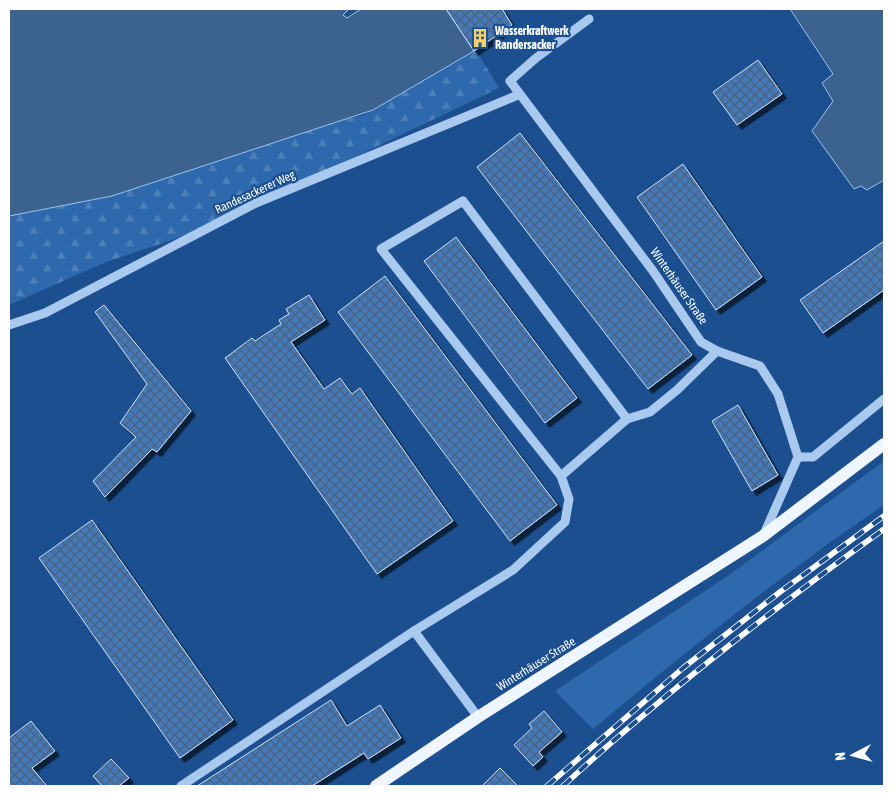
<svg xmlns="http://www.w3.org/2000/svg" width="893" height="795" font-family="'Asap Condensed',sans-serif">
	<defs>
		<pattern id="forest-firs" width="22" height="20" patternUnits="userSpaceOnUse" patternTransform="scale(1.25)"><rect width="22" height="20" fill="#2e69ad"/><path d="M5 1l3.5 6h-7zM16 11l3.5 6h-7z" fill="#4d80b9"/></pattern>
		<pattern id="building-cross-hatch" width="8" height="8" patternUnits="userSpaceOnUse" patternTransform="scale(1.25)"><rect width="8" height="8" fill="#4478b7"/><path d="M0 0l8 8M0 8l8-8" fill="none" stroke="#486282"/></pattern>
		<filter id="shadow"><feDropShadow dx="4.5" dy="4.5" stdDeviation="0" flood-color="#0009"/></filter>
	</defs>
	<rect width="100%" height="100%" fill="#1b4f8f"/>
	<path fill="url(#forest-firs)" d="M476,50l23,38 -294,141 -99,33 -97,43v-89l227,-70 128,-31z"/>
	<path fill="#2e69ad" d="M884,461v44c-101,68 -197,146 -291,224l-38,-38 174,-116z"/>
	<g fill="#3c6290" stroke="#9cc4f0">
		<path d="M9,9h340l-6,6 4,3 14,-9h85l28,42 -101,59 -261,86 -103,20z"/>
		<path d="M790,9h94v171l-17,10 -6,-4 -7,3 -42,-58 21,-30 -11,-18 11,-9z"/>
	</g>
	<g fill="url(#building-cross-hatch)" stroke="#cfe3fa" filter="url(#shadow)">
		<path d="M446,9h56l10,16 -38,26z"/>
		<path d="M758,60l24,34 -45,31 -24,-33z"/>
		<path d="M520,133l172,222 -44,34 -171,-222z"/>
		<path d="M683,164l79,113 -46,33 -79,-113z"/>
		<path d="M456,237l121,161 -32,25 -121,-162z"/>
		<path d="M884,241v49l-61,43 -23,-33z"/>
		<path d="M385,276l172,229 -47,36 -172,-229z"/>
		<path d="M309,295l16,25 -34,22 33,47 16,-11 12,16 8,-6 93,133 -76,53 -152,-216 27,-20 3,3 26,-17 -2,-4 10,-6 -3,-5z"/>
		<path d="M104,305l87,106 -34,41 -5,-3 -47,48 -12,-16 43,-44 -16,-14 27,-39 -52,-72z"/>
		<path d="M738,405l40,70 -26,16 -40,-70z"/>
		<path d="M92,520l141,200 -53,38 -141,-200z"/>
		<path d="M331,700l16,26 33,-21 21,33 -33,21 -4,-6 -52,33h-115z"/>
		<path d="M544,711l18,21 -23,20 4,5 -10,9 -19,-21 18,-17 -3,-4z"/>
		<path d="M31,721l24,30 -23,17 15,18h-38v-48z"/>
		<path d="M111,759l18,19 -10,8h-17l-9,-10z"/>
		<path d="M500,768l18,18h-36z"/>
	</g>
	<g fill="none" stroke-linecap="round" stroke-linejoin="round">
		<g stroke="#a9c9ee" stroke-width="9">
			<path d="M589,19l-53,39 -26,23 143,190 48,71 16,9 43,15 18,28 20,63 -34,77"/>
			<path d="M9,325l36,-12 211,-110 262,-108"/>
			<path d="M798,457h15l71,-58"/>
			<path d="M561,476l-180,-227 82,-48 164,218 23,-7 27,-22 40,-39"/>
			<path d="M414,631l99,-61 52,-48 4,-23 -8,-23 66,-57"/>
			<path d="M181,786l233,-155 64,86"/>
		</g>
		<path stroke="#f0f6ff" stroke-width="12" d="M376,786l102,-69 285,-181 121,-92"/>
		<g stroke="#fff" stroke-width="5.5">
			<g id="rail">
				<path d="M547,786l136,-118 97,-76 104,-76"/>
				<path d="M563,786c101,-93 210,-177 321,-257"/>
			</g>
		</g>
		<use href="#rail" stroke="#1b4f8f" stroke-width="4" stroke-dasharray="11" stroke-linecap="butt"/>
	</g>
	<defs>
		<g id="building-bare" transform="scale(1.5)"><path d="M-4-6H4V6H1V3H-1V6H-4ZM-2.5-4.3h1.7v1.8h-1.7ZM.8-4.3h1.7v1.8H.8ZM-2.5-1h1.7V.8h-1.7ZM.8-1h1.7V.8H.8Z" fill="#ffd166" stroke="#1b4f8f" stroke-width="2.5" paint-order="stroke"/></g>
	</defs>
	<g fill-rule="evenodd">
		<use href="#building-bare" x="480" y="38"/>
	</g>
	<g text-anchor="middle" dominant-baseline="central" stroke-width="4.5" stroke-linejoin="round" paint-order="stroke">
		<g font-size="12" font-weight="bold" fill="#fff" stroke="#1b4f8f" text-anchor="start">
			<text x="495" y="31">Wasserkraftwerk<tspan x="495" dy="14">Randersacker</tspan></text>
		</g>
		<g font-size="12" fill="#fff" stroke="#1b4f8f">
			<text transform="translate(255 192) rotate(-25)">Randesackerer Weg</text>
			<text transform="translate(679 286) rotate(55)">Winterhäuser Straße</text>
			<text transform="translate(536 664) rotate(-32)">Winterhäuser Straße</text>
		</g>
	</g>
	<rect width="893" height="795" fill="none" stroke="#ffffff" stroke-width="20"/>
	<g transform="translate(853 755) rotate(264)" stroke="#1b4f8f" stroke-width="4" paint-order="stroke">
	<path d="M0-4L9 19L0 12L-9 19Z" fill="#ffffff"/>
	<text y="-8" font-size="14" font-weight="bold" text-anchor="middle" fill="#ffffff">N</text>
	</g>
</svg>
